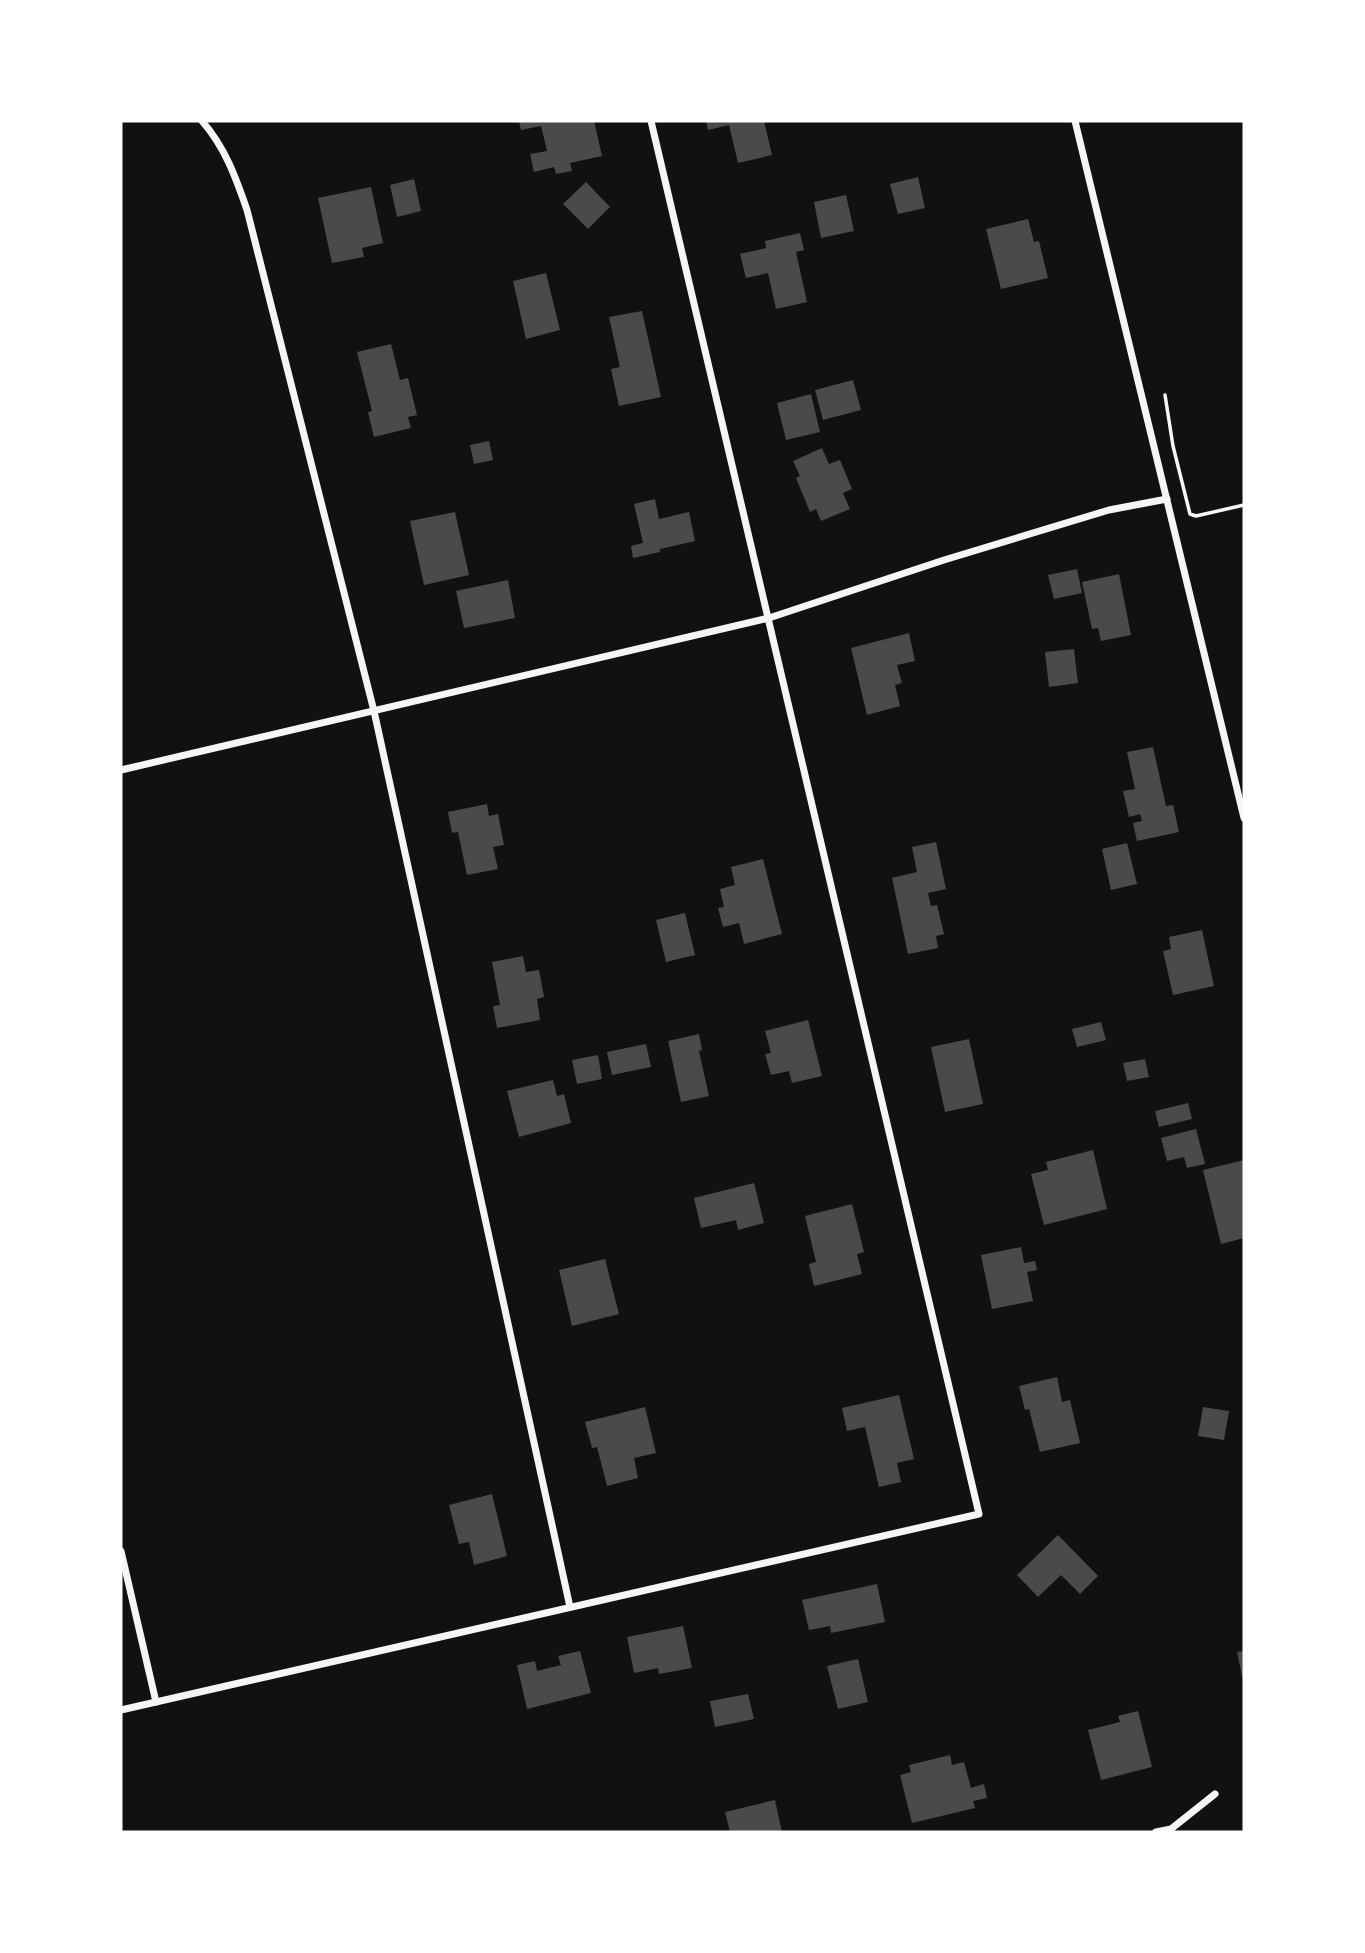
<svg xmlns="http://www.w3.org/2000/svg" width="1365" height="1953" font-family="'PT Sans',sans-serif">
	<rect width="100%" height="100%" fill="#111"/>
	<g fill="#4a4a4a">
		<path d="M519,121h75l8,35 -32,7 2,8 -16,3 -2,-7 -20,5 -4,-18 17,-3 -6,-25 -20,4z"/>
		<path d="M706,121h58l8,34 -34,8 -9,-38 -21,5z"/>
		<path d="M918,177l7,31 -27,6 -8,-30z"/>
		<path d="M414,179l7,32 -24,6 -7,-32z"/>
		<path d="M586,182l24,25 -22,22 -25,-25z"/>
		<path d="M371,187l12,56 -21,5 2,9 -32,6 -14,-65z"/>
		<path d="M846,195l8,36 -33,7 -7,-36z"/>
		<path d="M1028,219l6,23 5,-1 9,37 -47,11 -15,-60z"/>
		<path d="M800,233l4,17 -8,2 11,50 -31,7 -8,-36 -22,5 -6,-24 26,-6 -1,-7z"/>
		<path d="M546,273l14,57 -34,9 -13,-58z"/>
		<path d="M642,311l19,86 -42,9 -8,-37 9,-2 -11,-50z"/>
		<path d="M391,344l9,36 8,-2 9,37 -9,2 3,11 -37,9 -6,-25 4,-1 -15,-59z"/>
		<path d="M853,380l8,30 -38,10 -8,-30z"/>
		<path d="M811,394l9,38 -34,8 -9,-37z"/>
		<path d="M489,441l4,19 -19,4 -4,-19z"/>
		<path d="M822,448l7,16 11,-4 12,29 -9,4 7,16 -29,12 -5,-12 -6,3 -14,-34 4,-2 -7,-15z"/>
		<path d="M655,499l4,20 30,-7 6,29 -35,8v3l-27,6 -2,-12 12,-3 -9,-39z"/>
		<path d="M455,512l14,63 -45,10 -14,-64z"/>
		<path d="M1077,569l5,24 -28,6 -6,-24z"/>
		<path d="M1119,574l12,61 -30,6 -3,-13 -6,1 -10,-47z"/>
		<path d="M508,580l7,38 -51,10 -8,-37z"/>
		<path d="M909,633l6,28 -18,4 5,18 -7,2 5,21 -33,9 -16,-67z"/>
		<path d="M1074,649l4,34 -29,4 -4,-35z"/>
		<path d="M1153,747l13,59 7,-1 6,27 -42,9 -4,-18 9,-2 -2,-7 -11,3 -6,-26 12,-2 -8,-37z"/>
		<path d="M487,804l2,12 9,-2 6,31 -11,2 5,22 -31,6 -9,-43 -6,1 -4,-21z"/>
		<path d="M936,842l10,47 -18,4 3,13 6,-1 7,29 -8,2 2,12 -30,6 -16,-76 25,-6 -5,-25z"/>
		<path d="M1127,843l10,41 -26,6 -9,-41z"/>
		<path d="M763,859l19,75 -38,10 -5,-21 -16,4 -5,-19 6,-1 -4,-18 15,-4 -4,-18z"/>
		<path d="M685,913l10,42 -29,7 -10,-42z"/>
		<path d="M1202,930l12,56 -41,9 -10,-44 8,-2 -2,-12z"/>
		<path d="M523,956l3,16 13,-2 5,27 -7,2 3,21 -43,8 -4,-22 7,-1 -8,-43z"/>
		<path d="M808,1020l14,56 -30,7 -3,-12 -18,4 -6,-21 6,-1 -6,-22z"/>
		<path d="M1101,1022l5,18 -29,7 -5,-18z"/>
		<path d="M699,1034l3,16 -3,1 10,45 -28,6 -13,-61z"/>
		<path d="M969,1039l14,65 -38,8 -14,-65z"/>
		<path d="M646,1044l5,23 -39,8 -5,-23z"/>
		<path d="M598,1055l4,24 -25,5 -5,-24z"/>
		<path d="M1145,1059l4,18 -22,4 -4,-18z"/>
		<path d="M553,1080l4,16 7,-2 7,29 -52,14 -12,-46z"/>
		<path d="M1188,1103l4,16 -33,8 -4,-16z"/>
		<path d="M1196,1129l9,35 -18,4 -3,-11 -17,4 -6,-23z"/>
		<path d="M1093,1150l14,59 -63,16 -13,-51 17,-4 -2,-8z"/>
		<path d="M1244,1160v78l-23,6 -18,-74z"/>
		<path d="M754,1183l10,40 -26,7 -2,-10 -35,8 -7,-30z"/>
		<path d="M852,1204l12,48 -7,2 5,20 -48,12 -5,-22 7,-2 -11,-46z"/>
		<path d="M1021,1247l3,16 11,-2 2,9 -10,2 6,29 -41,8 -11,-54z"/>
		<path d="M605,1259l14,55 -47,12 -13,-56z"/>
		<path d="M1057,1377l5,25 8,-2 10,43 -40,9 -11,-43 -4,1 -6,-24z"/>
		<path d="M899,1395l15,64 -17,4 4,19 -22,5 -14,-60 -18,4 -5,-23z"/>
		<path d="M645,1407l11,46 -22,5 4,20 -31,8 -10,-39 -5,1 -7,-26z"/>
		<path d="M1203,1407l26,4 -5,29 -26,-4z"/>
		<path d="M492,1494l15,62 -33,9 -5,-23 -10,2 -10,-39z"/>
		<path d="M1058,1535l40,41 -18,18 -19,-19 -23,22 -21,-22z"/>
		<path d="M877,1584l8,38 -54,11 -1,-7 -21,4 -7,-30z"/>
		<path d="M683,1626l9,42 -33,6 -1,-6 -24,5 -7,-36z"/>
		<path d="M580,1651l11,42 -64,16 -10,-44 18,-4 2,10 24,-6 -3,-9z"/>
		<path d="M1244,1651v29l-1,1 -6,-29z"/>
		<path d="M858,1659l10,43 -30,7 -11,-43z"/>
		<path d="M748,1694l6,25 -39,8 -5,-26z"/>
		<path d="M1138,1711l14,56 -51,13 -13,-50 32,-8 -2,-6z"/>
		<path d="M950,1755l2,10 12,-3 7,26 13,-4 3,14 -14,3 2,7 -63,15 -12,-48 11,-3 -2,-7z"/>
		<path d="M775,1800l7,32h-52l-5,-20z"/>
	</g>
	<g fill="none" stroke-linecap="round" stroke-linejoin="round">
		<path stroke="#f5f5f5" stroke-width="3.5" d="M1165,395l8,51 17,68 6,2 48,-11"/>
		<g stroke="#f5f5f5" stroke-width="7">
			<path d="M202,121c23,26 34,57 45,89l127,501 196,896"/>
			<path d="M1075,121l169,697"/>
			<path d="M121,770l648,-152 175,-58 165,-50 58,-11"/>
			<path d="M121,1551l35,151"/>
			<path d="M121,1710l858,-196 -328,-1393"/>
			<path d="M1156,1832l15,-3 44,-35"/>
		</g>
	</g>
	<rect width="1365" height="1953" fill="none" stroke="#ffffff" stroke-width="245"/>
</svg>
